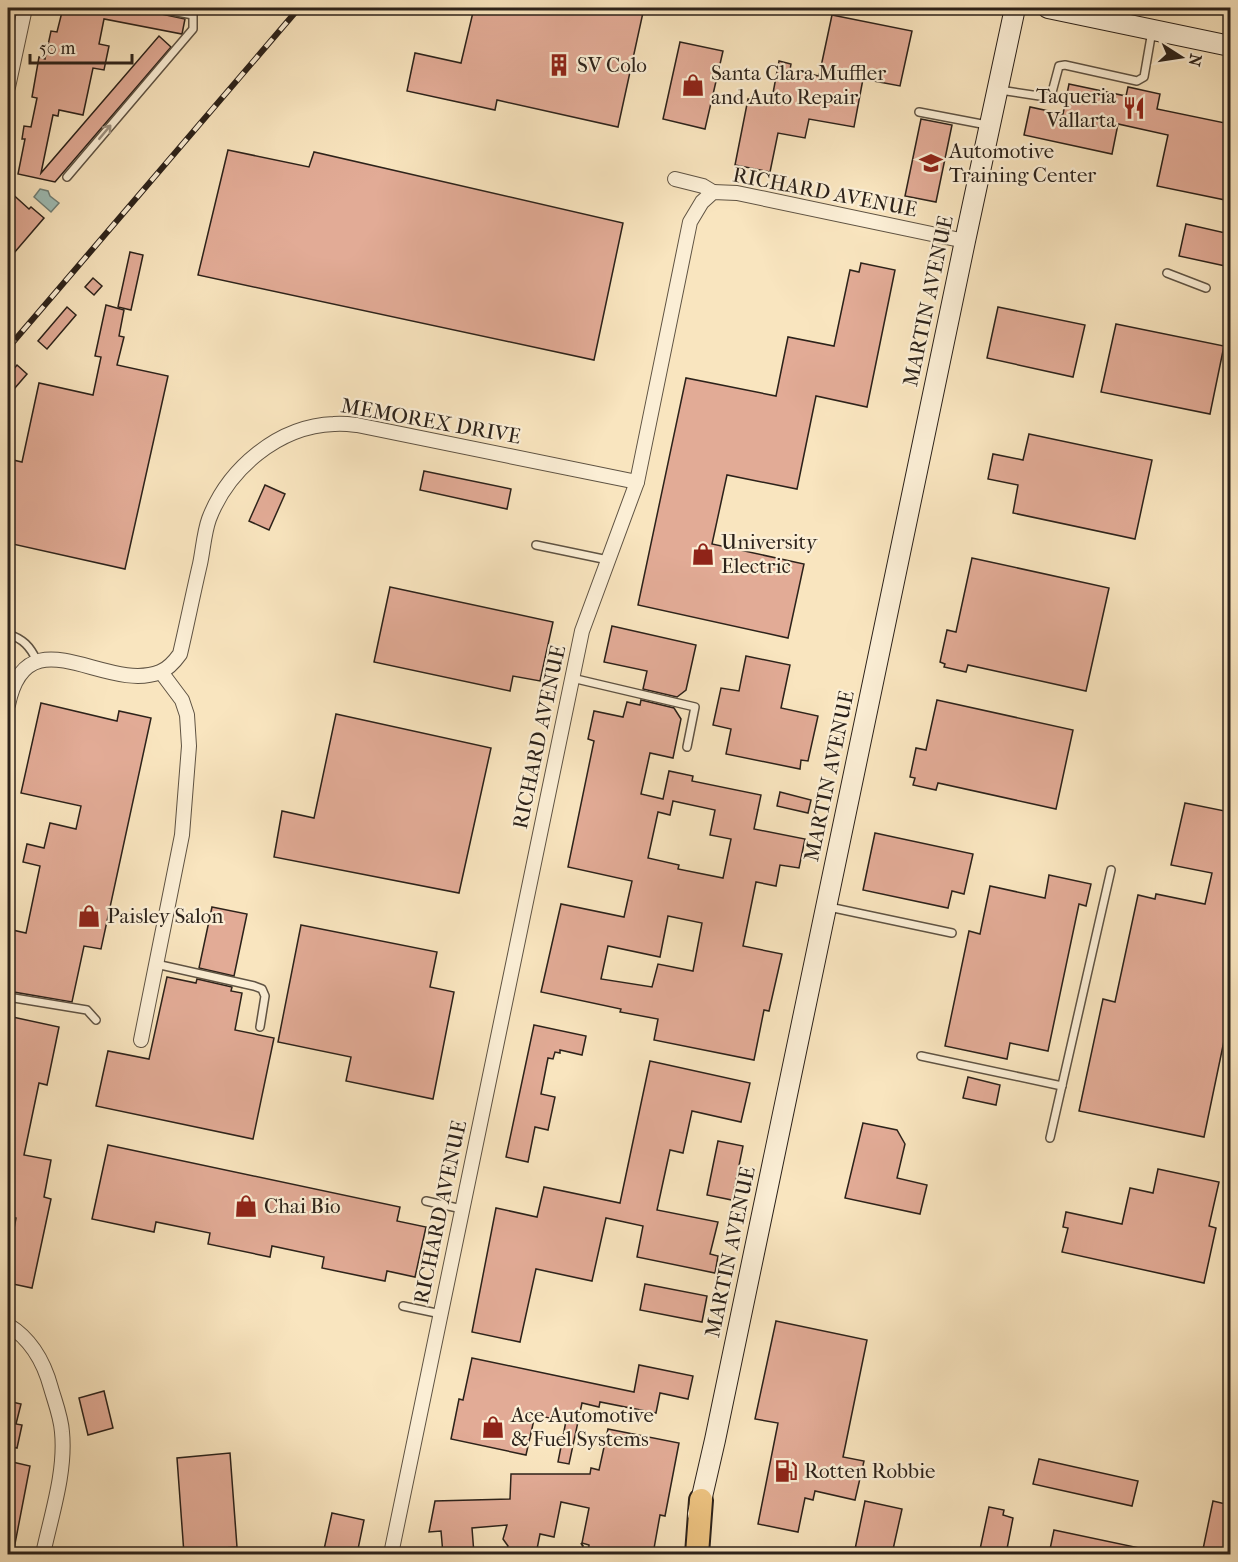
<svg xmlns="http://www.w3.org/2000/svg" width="1238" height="1562" font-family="'IM FELL French Canon',serif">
	<rect width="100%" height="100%" fill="#f9e5bf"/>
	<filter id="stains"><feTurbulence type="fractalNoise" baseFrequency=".00333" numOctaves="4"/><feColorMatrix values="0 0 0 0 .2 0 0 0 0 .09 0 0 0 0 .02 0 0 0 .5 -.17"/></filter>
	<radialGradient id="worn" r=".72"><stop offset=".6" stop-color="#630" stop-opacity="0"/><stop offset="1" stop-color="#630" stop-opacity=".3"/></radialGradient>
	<path fill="#9ebeb7" stroke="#708078" stroke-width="1.5" d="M40,189l8,2 2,5 9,7 -8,9 -17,-15z"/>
	<g fill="#e2ab96" stroke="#2c221a" stroke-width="1.5" fill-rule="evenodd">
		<path d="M63,8h70l52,11 -3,15 -78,-15 -5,25 10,2 -5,24 -11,-2 -10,47 -24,-5 -1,6 -5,-1 -12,58 118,-137 12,11 -116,135 -37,-8 7,-35h-3l2,-13 7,1 6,-29 -5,-1 7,-40 6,2 6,-28 6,1z"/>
		<path d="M474,8h170l-26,119 -121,-27 -2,10 -88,-19 8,-38 46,10z"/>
		<path d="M832,15l80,16 -12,55 -37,-7 -9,48 -45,-8 -4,19 -27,-5 -8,39 -35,-7 13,-66 23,5 8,-43 12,3 -1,6 29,6z"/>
		<path d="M680,42l43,9 -18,78 -42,-10z"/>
		<path d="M1069,84l57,12 2,-9 32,7 -3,15 73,15v77l-73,-15 11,-51 -50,-11 -6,30 -88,-19 6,-28 33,7z"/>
		<path d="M921,119l31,6 -16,77 -31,-6z"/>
		<path d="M228,150l81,17 5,-15 309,71 -29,137 -396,-85z"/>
		<path d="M8,190l21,19 2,-2 13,11 -36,42z"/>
		<path d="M1186,224l44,10v33l-51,-11z"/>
		<path d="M130,252l13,3 -12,55 -13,-3z"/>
		<path d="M861,263l34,7 -28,137 -51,-11 -19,93 -70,-14 -15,69 92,20 -16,74 -150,-33 48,-227 90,18 12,-59 46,9 16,-76 9,2z"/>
		<path d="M93,278l9,8 -8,9 -9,-8z"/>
		<path d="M106,305l18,5 -5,26 5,1 -7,28 51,11 -43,193 -117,-26v-77l3,1 2,-7 9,2 17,-79 54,12 8,-38 -6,-1z"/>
		<path d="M67,307l9,8 -29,34 -9,-8z"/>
		<path d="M998,307l87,18 -12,52 -86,-19z"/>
		<path d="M1116,324l108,22 -14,68 -109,-22z"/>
		<path d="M17,365l10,9 -19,22v-20z"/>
		<path d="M1029,434l123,26 -17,79 -122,-26 5,-28 -30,-6 5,-25 30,6z"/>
		<path d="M424,471l87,18 -4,20 -87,-19z"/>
		<path d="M265,485l20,9 -16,36 -20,-9z"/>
		<path d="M972,558l137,30 -23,103 -118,-26 -2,7 -22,-5 1,-3 -5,-2 7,-32 9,2z"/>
		<path d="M390,587l163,35 -13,59 -27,-5 -3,15 -136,-29z"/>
		<path d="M612,626l84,19 -10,45 -9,7 -34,-8 4,-18 -43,-9z"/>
		<path d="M746,656l44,9 -9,43 37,8 -10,45 -7,-1 -1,9 -74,-15 5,-25 -18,-4 8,-37 18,3z"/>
		<path d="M641,700l33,8 7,11 -8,39 -23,-5 -9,41 22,5 6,-28 24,5 -1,5 69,14 -7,34 51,10 -6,29 -19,-3 -4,21 -20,-4 -13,64 39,8 -13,57 -5,-1 -10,50 -100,-20 4,-21 -38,-7 1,-3 -80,-17 20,-88 63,13 8,-36 -64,-14 26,-126 -6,-2 6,-28 29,6 4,-15 13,3zM673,801l42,9 -5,25 21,4 -8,39 -45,-9 1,-4 -31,-7 10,-46 12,3zM668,916l34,7 -9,48 -35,-7 -6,23 -51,-8 7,-33 52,11z"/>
		<path d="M937,700l136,30 -17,79 -118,-26 -2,7 -23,-5 2,-7 -5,-1 6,-29 10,2z"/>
		<path d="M41,703l76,18 2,-10 32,7 -50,231 -17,-3 -12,56 -64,-11v-62l18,4 14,-67 -17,-4 4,-18 17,4 6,-25 26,6 5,-23 -60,-13z"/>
		<path d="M336,714l155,34 -32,145 -185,-36 8,-46 32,7z"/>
		<path d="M780,792l31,8 -3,13 -31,-7z"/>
		<path d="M1185,803l45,9v200l-26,125 -125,-26 24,-112 12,3 23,-107 17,4 1,-5 49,10 7,-31 -41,-8z"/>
		<path d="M875,833l98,21 -9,40 -12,-3 -4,17 -85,-18z"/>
		<path d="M1049,875l42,9 -5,22 -7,-2 -31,147 -38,-8 -3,16 -62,-13 24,-115 11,3 10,-48 55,12z"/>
		<path d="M212,907l35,7 -13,62 -35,-8z"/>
		<path d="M301,925l136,27 -7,35 24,5 -21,107 -87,-18 5,-24 -73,-15z"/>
		<path d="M167,977l29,6 1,-4 35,8 -1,4 11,2 -7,37 39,8 -21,101 -157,-33 12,-55 41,8z"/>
		<path d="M8,1016l51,11 -12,58 -8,-2 -15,72 27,5 -7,37 7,2 -19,89 -24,-5v-23l8,-42 -8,-2z"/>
		<path d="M534,1025l52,11 -4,19 -22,-5v3l-5,-1 -2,7 -5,-1 -7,36 14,3 -7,33 -13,-3 -7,35 -22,-5z"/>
		<path d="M650,1061l100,22 -9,39 -49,-11 -9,42 -13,-3 -13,60 61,12 -8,32 8,2 -3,17 -78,-16 6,-31 -37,-8 -14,63 -56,-12 -16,73 -48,-10 24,-124 41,9 7,-30 76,16z"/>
		<path d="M968,1077l32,8 -4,20 -33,-7z"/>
		<path d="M863,1123l34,7 8,14 -8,34 30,7 -7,29 -75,-16z"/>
		<path d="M718,1141l25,5 -11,54 -25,-5z"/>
		<path d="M108,1145l292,62 -3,14 29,6 -11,50 -28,-6 -2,10 -63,-13 2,-11 -52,-11 -2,11 -62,-13 2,-11 -54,-11 -2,10 -62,-13z"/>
		<path d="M1158,1169l61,13 -10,44 7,2 -12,55 -142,-31 6,-24 -5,-1 3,-15 56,12 8,-36 23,5z"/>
		<path d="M645,1284l62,12 -5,26 -62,-12z"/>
		<path d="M776,1321l91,19 -24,117 21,4 -9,39 -40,-9 -2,9 -8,-2 -7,34 -40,-8 20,-101 -23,-4z"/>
		<path d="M472,1358l162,34 5,-27 54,11 -5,23 -28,-6 -4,20 -56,-11 -1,5 -17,-4 -13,61 -11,-2 8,-41 -31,-6 -9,40 -75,-16 8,-40 4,1z"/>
		<path d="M104,1391l9,37 -25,7 -9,-37z"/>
		<path d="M8,1401l13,3 -5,20 6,1 -5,23 -9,-2z"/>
		<path d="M608,1429l71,14 -14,73 -5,-1 -7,39h-65l1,-9 -7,-2 7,-35 -28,-6 -7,35 -14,-3 -4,20h-30l2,-8 -5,-7 4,-14 -35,3 2,26h-31l-2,-23 -12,1 6,-31 75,-2 1,-25h79l1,-6 8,2z"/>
		<path d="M230,1453l7,94 -12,1 1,6h-42l-7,-96z"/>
		<path d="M1039,1459l99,22 -6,25 -99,-22z"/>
		<path d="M8,1461l22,5 -17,88h-5z"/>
		<path d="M865,1501l37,8 -10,45h-38z"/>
		<path d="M1213,1501l17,4v49h-28z"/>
		<path d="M989,1507l15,3 -1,5 10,3 -7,36h-27z"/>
		<path d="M332,1513l32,7 -7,34h-34z"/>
		<path d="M1054,1530l95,20v4h-100z"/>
	</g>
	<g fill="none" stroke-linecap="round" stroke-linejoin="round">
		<g stroke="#5f5343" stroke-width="10">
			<g id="lane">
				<path d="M1000,90l46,7 5,-1 8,-30 6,-1 72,16 7,-4 8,-46"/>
				<path d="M919,112l68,13"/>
				<path d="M8,165h1"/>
				<path d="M67,177l126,-148v-14l-37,-7"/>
				<path d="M1167,273l39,15"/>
				<path d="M536,545l72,15"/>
				<path d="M8,634c15,5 22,12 29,27"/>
				<path d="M572,678l123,29 -8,40"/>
				<path d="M829,907l123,26"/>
				<path d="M156,964l98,22 8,3 3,7 -5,31"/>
				<path d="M8,997l79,13 9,10"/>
				<path d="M921,1056l141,30"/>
				<path d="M1050,1138l61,-268"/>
				<path d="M426,1201l36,8"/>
				<path d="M403,1306l38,8"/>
			</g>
		</g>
		<g stroke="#5f5343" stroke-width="16">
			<g id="street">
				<path d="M8,87l17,-79"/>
				<path d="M675,179l28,7 10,6"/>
				<path d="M8,705c19,-93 97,-11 152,-33 8,-3 15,-11 20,-18 7,-30 13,-60 20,-90 3,-14 4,-31 9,-45 19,-50 69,-93 125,-95 7,-1 15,0 23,1l280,57"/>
				<path d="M141,1040l41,-205 7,-89 -2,-31 -5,-15 -21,-28"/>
				<path d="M8,1325c23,14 36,37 43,63 4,14 10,29 11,44 4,40 -11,84 -19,122"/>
				<path d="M391,1554l191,-923 55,-149 53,-260 12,-20 11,-10 24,1 228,48"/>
			</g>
		</g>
		<g stroke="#2c221a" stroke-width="22">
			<g id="secondary">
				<path d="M1048,8l182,38"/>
				<path d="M698,1514l17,-74 250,-1199 50,-233"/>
			</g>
		</g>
		<g stroke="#2c221a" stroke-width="26">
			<path id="primary" d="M697,1554l4,-54"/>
		</g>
		<path stroke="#2c221a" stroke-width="2" stroke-dasharray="4.5 3" stroke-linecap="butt" d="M581,1543l3,5 -1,6"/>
		<use href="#lane" stroke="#fbeed5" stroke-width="7"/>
		<use href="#street" stroke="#fbeed5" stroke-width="14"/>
		<use href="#secondary" stroke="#fbeed5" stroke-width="20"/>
		<use href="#primary" stroke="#ecc280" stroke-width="22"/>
		<g stroke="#2c221a" stroke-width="6">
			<path id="rail" d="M8,348l291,-340"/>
		</g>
		<use href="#rail" stroke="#fbeed5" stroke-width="4" stroke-dasharray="11" stroke-linecap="butt"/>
	</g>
	<defs><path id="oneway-shaft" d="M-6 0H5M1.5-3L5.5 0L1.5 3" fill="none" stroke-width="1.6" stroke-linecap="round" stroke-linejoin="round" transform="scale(1.5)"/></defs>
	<use stroke="#9e9281" href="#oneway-shaft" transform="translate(105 132) rotate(-50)"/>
	<defs>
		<g id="building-bare" transform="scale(1.8)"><path d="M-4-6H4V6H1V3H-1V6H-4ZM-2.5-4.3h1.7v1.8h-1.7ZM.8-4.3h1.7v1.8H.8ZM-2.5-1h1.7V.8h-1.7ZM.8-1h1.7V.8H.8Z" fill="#8f2418" stroke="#fbeed5" stroke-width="2.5" paint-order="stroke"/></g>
		<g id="shop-bare" transform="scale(1.8)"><path d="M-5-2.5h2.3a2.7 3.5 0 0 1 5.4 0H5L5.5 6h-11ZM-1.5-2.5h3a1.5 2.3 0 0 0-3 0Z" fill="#8f2418" stroke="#fbeed5" stroke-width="2.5" paint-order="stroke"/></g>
		<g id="restaurant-bare" transform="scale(1.8)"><path d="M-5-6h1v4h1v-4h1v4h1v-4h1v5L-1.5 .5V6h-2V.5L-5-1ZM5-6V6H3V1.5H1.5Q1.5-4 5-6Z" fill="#8f2418" stroke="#fbeed5" stroke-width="2.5" paint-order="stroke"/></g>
		<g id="school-bare" transform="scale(1.8)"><path d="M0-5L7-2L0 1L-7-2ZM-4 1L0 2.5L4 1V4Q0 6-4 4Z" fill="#8f2418" stroke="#fbeed5" stroke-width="2.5" paint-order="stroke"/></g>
		<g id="fuel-bare" transform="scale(1.8)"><path d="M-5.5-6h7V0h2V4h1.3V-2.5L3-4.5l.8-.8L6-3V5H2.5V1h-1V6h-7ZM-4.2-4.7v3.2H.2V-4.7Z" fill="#8f2418" stroke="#fbeed5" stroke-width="2.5" paint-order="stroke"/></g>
	</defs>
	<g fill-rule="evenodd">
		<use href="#building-bare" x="559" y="65"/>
		<use href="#shop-bare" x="693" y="85"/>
		<use href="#restaurant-bare" x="1134" y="108"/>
		<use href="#school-bare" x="931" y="163"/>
		<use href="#shop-bare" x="703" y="554"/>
		<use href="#shop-bare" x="89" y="916"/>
		<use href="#shop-bare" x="246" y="1206"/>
		<use href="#shop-bare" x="493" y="1427"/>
		<use href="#fuel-bare" x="786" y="1471"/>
	</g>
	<g text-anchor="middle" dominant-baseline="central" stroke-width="4.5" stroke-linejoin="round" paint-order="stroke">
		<g font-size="21" fill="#2c221a" stroke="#fbeed5" text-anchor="start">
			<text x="577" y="65">SV Colo</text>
			<text x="711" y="73">Santa Clara Muffler<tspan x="711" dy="24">and Auto Repair</tspan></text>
			<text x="1116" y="96" text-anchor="end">Taqueria<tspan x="1116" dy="24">Vallarta</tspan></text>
			<text x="949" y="151">Automotive<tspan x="949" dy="24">Training Center</tspan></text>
			<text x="721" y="542">University<tspan x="721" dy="24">Electric</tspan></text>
			<text x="107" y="916">Paisley Salon</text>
			<text x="264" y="1206">Chai Bio</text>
			<text x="511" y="1415">Ace Automotive<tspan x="511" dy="24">&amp; Fuel Systems</tspan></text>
			<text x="804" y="1471">Rotten Robbie</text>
		</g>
		<g font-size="21" fill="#2c221a" stroke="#fbeed5">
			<text transform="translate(825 192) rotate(11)">RICHARD AVENUE</text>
			<text transform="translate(928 301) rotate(-78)">MARTIN AVENUE</text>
			<text transform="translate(431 421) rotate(10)">MEMOREX DRIVE</text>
			<text transform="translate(539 737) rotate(-78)">RICHARD AVENUE</text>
			<text transform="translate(829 776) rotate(-78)">MARTIN AVENUE</text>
			<text transform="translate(440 1212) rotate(-78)">RICHARD AVENUE</text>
			<text transform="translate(730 1252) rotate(-78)">MARTIN AVENUE</text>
		</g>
	</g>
	<rect width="1238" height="1562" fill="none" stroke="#f9e5bf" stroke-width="30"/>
	<rect x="9" y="9" width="1220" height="1544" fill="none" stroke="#2c221a" stroke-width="3"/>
	<rect x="15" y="15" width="1208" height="1532" fill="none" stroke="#2c221a" stroke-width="1.5"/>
	<g transform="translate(1181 57) rotate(102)" stroke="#fbeed5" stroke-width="4.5" paint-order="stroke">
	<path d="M0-4.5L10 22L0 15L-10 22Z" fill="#2c221a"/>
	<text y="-9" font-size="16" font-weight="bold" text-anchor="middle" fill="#2c221a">N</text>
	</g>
	<path d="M30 54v9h102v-9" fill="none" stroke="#2c221a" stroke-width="3"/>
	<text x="39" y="54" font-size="18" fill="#2c221a" stroke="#fbeed5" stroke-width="4.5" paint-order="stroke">50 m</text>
	<rect width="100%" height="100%" filter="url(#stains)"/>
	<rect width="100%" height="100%" fill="url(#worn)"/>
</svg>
